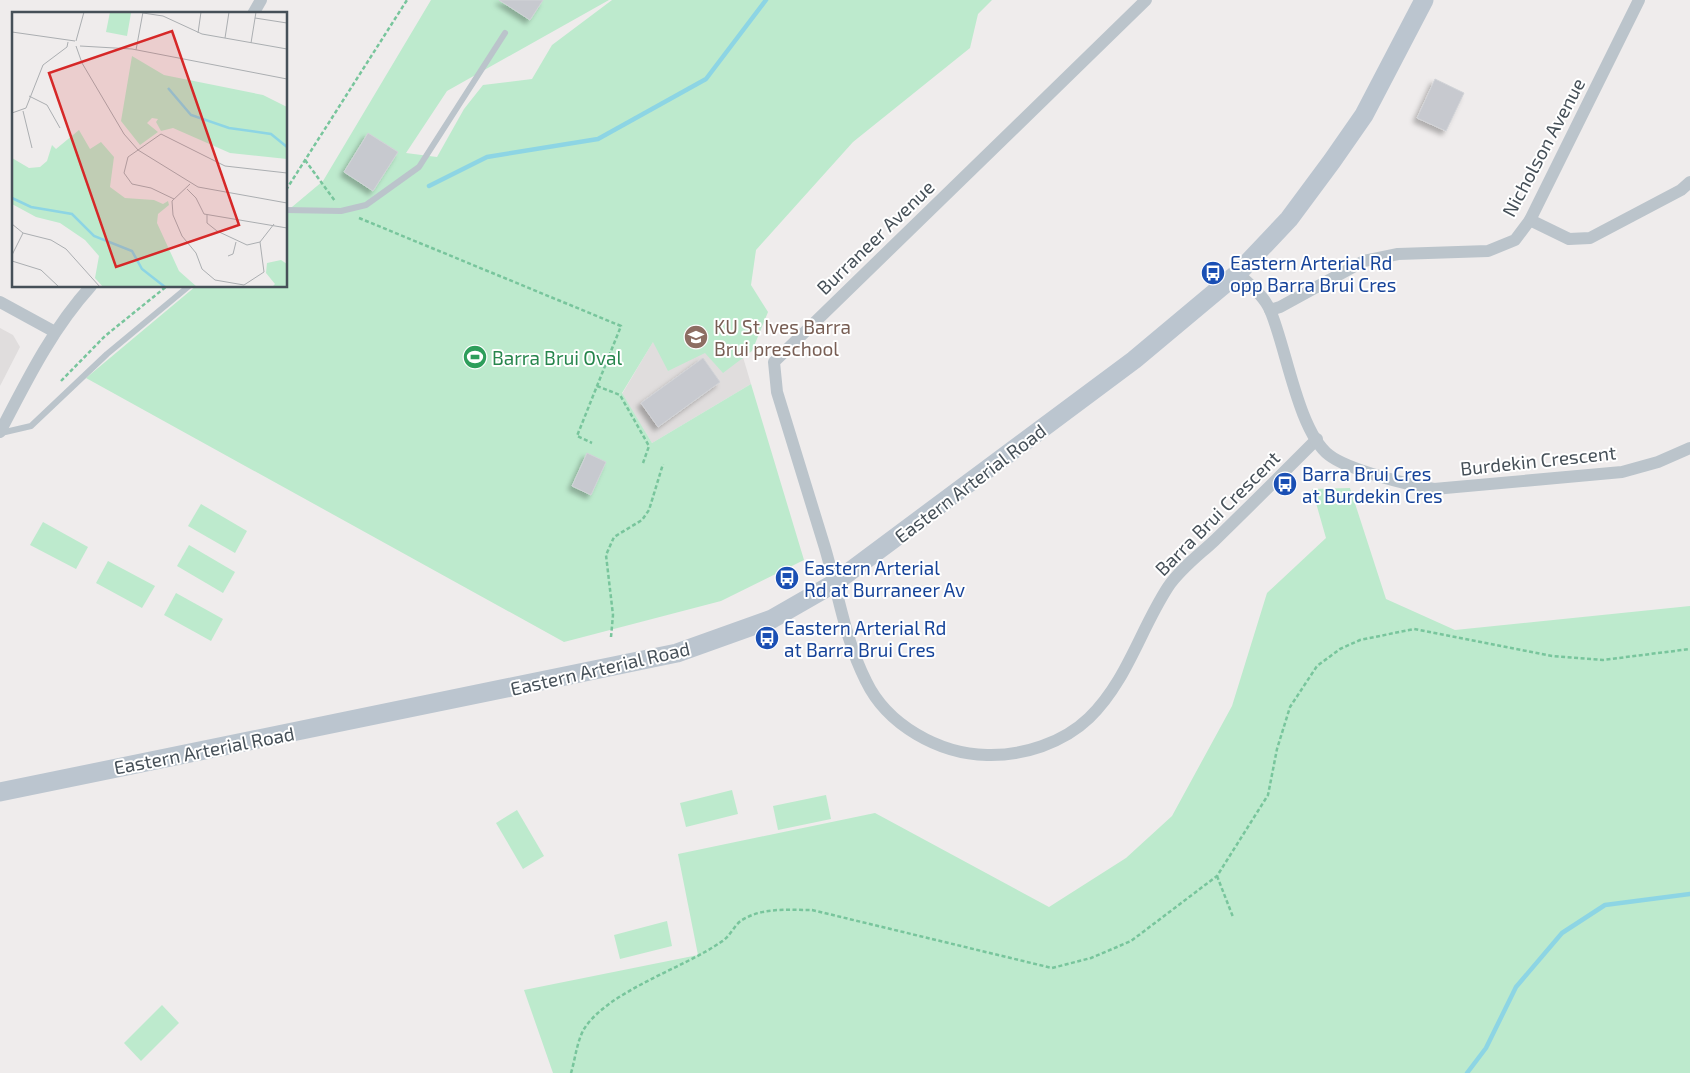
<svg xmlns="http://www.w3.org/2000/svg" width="1690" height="1073" font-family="'Exo 2',sans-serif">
	<defs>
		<filter id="shadow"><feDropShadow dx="-4" dy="4" stdDeviation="2.5" flood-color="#0004"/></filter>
	</defs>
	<rect width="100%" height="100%" fill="#efecec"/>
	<g fill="#e0dddd">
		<path d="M701,261l22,29 28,94 -99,59 -30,-49z"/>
		<path d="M0,328l13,7 7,12 -20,39z"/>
	</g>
	<g fill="#bdeacd">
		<path d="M431,0h178l-162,91 -41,62 31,4 27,-48 19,-24 49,-6 20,-34 60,-45h380l-14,14 -8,34 -117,94 -97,108 -5,35 17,27 -16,39 -29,22 -18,-20 -37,18 -15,-29 -31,51 30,50 99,-59 53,176 -83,41 -157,41 -478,-264 110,-92h90v-74l37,-31z"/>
		<path d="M1350,488l36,111 69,31 235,-24v467h-1137l-29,-83 174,-35 -20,-101 197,-41 174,94 77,-49 46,-42 60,-110 35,-113 59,-55 -14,-49z"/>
		<path d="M201,504l46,27 -12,22 -47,-27z"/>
		<path d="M43,522l45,25 -12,22 -46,-24z"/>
		<path d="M189,545l46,27 -12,21 -46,-27z"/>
		<path d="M108,561l47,25 -13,22 -46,-25z"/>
		<path d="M176,593l47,26 -12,22 -47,-26z"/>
		<path d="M732,790l6,24 -52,13 -6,-24z"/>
		<path d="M826,795l5,24 -53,11 -5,-24z"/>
		<path d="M517,810l27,46 -21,13 -27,-46z"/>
		<path d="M667,921l5,25 -52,13 -6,-24z"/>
		<path d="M162,1005l17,18 -38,38 -17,-18z"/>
	</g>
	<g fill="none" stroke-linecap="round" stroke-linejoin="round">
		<g stroke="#8dd5e4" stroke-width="4.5">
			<path d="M429,186l58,-29 111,-18 108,-60 60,-79"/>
			<path d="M1467,1073l19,-25 30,-61 46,-54 43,-28 85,-11"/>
		</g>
	</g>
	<g fill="#c7c9cf" stroke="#d1d3d7" filter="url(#shadow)">
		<path d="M499,0h44l-13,20z"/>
		<path d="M1435,79l29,14 -18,38 -29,-13z"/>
		<path d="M368,133l30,19 -25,39 -29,-19z"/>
		<path d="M703,358l17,24 -62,45 -17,-24z"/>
		<path d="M587,453l19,9 -15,33 -19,-9z"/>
	</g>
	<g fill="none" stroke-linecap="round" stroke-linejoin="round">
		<g stroke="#78c59c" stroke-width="2.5" stroke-dasharray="4 2.5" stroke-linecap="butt">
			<path d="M305,160l30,41"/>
			<path d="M286,190l121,-190"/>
			<path d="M359,218l262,108 -44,110 15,7"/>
			<path d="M61,381l44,-45 62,-50"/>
			<path d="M597,386l23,9 29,51 -6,17"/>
			<path d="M611,637l2,-22 -7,-60 8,-18 28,-17 7,-10 14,-46"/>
			<path d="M1217,876l16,41"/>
			<path d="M571,1073c4,-13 6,-32 13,-44 24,-38 100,-61 137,-87 9,-5 13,-17 21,-22 21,-13 47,-10 70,-10l240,58 39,-10 40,-17 86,-65 51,-81 9,-46 13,-42 27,-41 23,-17 20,-9 54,-11 138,27 51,4 87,-11"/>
		</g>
		<g stroke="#bbc4cb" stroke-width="6">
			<path d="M286,210l55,1 25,-6 53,-38 86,-134"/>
			<path d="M1,433l30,-7 76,-72 82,-68"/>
		</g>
		<g stroke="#bbc4cb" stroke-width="12">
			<path d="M1146,0l-372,362 3,30c16,52 32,104 48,156 13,44 20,92 41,133 21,44 73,73 121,74 36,1 76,-12 102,-37 38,-37 51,-88 79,-131 12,-18 31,-32 46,-46 35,-34 69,-68 103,-102"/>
			<path d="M253,14l8,-14"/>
			<path d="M1530,220l39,19 21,-1 91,-48 9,-8"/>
			<path d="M1238,273c11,11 26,23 32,37 16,36 28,121 59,145 19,15 80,30 105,34l188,-17 36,-10 32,-14"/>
			<path d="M0,302l55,30"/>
			<path d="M1270,310l10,-3 84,-46 34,-7 90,-3 27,-11 15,-20 109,-220"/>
			<path d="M0,432c27,-52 52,-103 91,-146"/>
		</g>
		<path stroke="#bbc5cf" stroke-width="19" d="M0,792l677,-139 95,-34 61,-35 301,-224 104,-87 51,-54 43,-58 32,-46 60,-115"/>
	</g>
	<defs>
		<g id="bus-disc" transform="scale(1.25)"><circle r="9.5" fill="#1a4fb4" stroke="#fff"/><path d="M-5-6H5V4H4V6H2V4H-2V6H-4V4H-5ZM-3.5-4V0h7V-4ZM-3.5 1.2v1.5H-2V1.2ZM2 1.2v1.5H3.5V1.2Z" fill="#fff"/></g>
		<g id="school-disc" transform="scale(1.25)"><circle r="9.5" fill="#8d6e63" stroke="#fff"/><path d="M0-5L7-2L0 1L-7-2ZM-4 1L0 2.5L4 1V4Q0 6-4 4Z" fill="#fff"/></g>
		<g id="stadium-disc" transform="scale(1.25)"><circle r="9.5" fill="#2e9e5b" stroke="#fff"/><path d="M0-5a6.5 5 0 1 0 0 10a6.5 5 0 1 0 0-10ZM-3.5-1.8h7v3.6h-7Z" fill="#fff"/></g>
	</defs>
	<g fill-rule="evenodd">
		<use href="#bus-disc" x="1213" y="273"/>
		<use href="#school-disc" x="696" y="337"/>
		<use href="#stadium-disc" x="475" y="357"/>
		<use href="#bus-disc" x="1285" y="484"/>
		<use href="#bus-disc" x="787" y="578"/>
		<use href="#bus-disc" x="767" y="638"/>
	</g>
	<g text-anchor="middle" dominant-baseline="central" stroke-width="4" stroke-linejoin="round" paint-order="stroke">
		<g font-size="19" fill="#465058" stroke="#fff">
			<text transform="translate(1543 147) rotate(-62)">Nicholson Avenue</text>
			<text transform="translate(875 237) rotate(-44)">Burraneer Avenue</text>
			<text transform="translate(1538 460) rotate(-6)">Burdekin Crescent</text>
			<text transform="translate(970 483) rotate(-37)">Eastern Arterial Road</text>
			<text transform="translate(1217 513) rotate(-45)">Barra Brui Crescent</text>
			<text transform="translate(600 668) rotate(-13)">Eastern Arterial Road</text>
			<text transform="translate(204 750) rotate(-11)">Eastern Arterial Road</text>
		</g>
		<g font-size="19" fill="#164399" stroke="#fff" text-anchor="start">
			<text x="1230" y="262">Eastern Arterial Rd<tspan x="1230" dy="22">opp Barra Brui Cres</tspan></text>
			<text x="1302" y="473">Barra Brui Cres<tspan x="1302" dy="22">at Burdekin Cres</tspan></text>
			<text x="804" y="567">Eastern Arterial<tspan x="804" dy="22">Rd at Burraneer Av</tspan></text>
			<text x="784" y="627">Eastern Arterial Rd<tspan x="784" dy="22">at Barra Brui Cres</tspan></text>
		</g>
		<g font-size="19" fill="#785e54" stroke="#fff" text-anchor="start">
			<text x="714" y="326">KU St Ives Barra<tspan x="714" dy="22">Brui preschool</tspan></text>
		</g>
		<g font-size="19" fill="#27864d" stroke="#fff" text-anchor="start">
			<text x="492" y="357">Barra Brui Oval</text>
		</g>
	</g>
	<g transform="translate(12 12)">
		<rect width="275" height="275" fill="#efecec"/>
		<path d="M98,0l21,1 -4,23 -21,-4zM120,44l32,19 99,20 24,12v52l-57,-6 -57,-25 -12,3 -5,-9 2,-3 -6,-1 -5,5 11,9 -18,13 -19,-24zM67,118l11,19 11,-7 13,15 -4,30 15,11 29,2 9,4 5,-3 1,4 -11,9 -1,9 22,48 18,16h-94l-8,-9 4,-22 -14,-16 -25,-17 -24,-6 -24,-13v-46l17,10 11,-1 7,-6 5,-16 4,4zM269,248l6,4v23h-15l3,-3 -9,-11 1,-10z" fill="#bdeacd"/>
		<path fill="none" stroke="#8dd5e4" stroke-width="2.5" d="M156,76l23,27 38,13 42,6 16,13M0,186l19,9 41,7 22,22 38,15 10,18 23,18"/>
		<path fill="none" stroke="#abaeb1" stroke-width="1" d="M131,1l20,3 39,18 85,15M243,6l32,5M0,20l63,9M186,21l3,-21M213,26l4,-26M64,29l8,-29M239,31l5,-31M64,34l6,17 42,71 14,16 60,37 89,16M68,34l52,3 155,30M124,38l7,-38M17,84l18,9 13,23M11,99l9,37M0,101l14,-5 17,-43 24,-18 1,-5M178,172l-18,17 1,14 9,21 14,17 6,16 13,11 29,5 20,-13 -4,-30M175,177l9,9 8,16 83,14M162,187l-23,-11 -19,-4 -8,-11 4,-16 33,-23 64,32 62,7M195,203v8l10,8 30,14 13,-3 14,-18M0,212l11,9 28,7 15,9 34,38M0,243l11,-22M216,244l5,-2 3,-12M0,249l29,9 18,17"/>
		<path fill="#d62828" fill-opacity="0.15" stroke="#d62828" stroke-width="2.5" d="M160,19l67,194 -123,42 -67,-194z"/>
		<rect width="275" height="275" fill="none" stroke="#465058" stroke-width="2.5"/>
	</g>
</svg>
